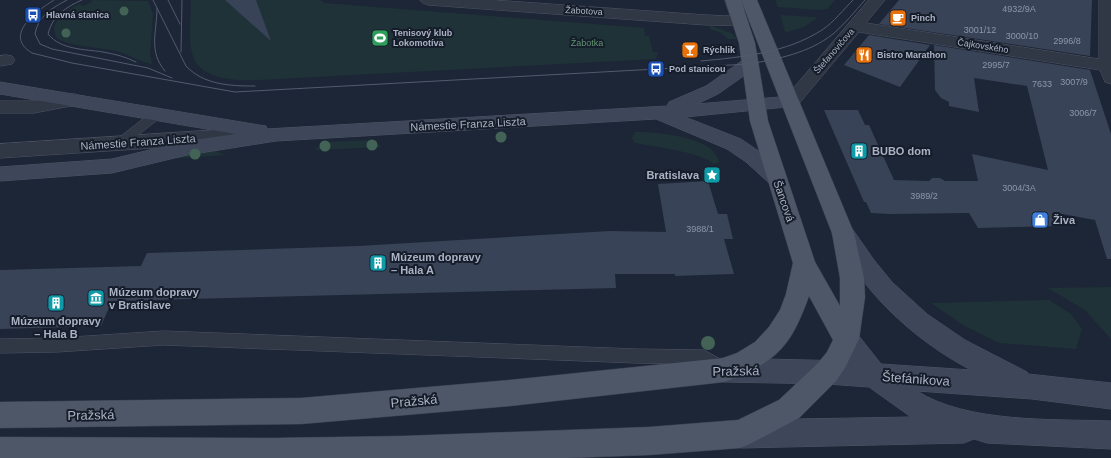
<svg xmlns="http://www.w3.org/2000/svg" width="1111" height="458" font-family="Helvetica,sans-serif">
	<rect width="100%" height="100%" fill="#1d2636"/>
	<g fill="#1f3237">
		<path d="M91,0l57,1 5,13 -3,40 2,10c-10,-1 -22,-9 -32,-12 -17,-5 -53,-5 -64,-15l-2,-9c3,-12 15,-19 26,-24l3,2 9,-4z"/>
		<path d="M191,0h129l4,3 26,2 294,23 1,8h4l4,16h5l-2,7 -398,21c-22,1 -60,0 -66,-27 -4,-15 -1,-37 -1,-53z"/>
		<path d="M775,0h60l-8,9 -7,1 -42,-3z"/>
		<path d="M780,15l35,2 2,1 -13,9 -17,5 -2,-1z"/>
		<path d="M710,25l21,8 7,6h-10l-7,-6 -11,-4z"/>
		<path d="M635,132c20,0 80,4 84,30l-5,2c-11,-11 -62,-18 -79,-21l-3,-5z"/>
		<path d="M372,140l10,7 -68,3 12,-8z"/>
		<path d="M206,149l10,2 9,4 -60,4z"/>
		<path d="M1111,287v52l-26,-29 -37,-22z"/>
		<path d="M1049,300l22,14 11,15 -6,20 -77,-6 -36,-18 -32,-22z"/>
	</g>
	<g fill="#384357">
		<path d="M225,0h31l15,41z"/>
		<path d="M899,0h193l-2,56 -211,-32z"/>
		<path d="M869,35l61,10 -30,42 -56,-22z"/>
		<path d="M934,45l156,25 21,64v125h-4l-12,-39 -38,-7v2l-5,-2 3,13 -77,2 -9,-15 -79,1 -19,-1 -5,-11h-2l-40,-92h34l7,15h4l25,55 35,1 3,-3h8l5,3h33l-6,-27 76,16 -21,-84 -53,-8 5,34 -30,-6v-4l-8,-4 -6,-8z"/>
		<path d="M708,181l10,33h9l6,25h-9l10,35 -59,2v-2h-60l1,14 -504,13 -11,25 -101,3v-59l141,-4 6,-13 211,-7 252,-15 56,1 -8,-48z"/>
	</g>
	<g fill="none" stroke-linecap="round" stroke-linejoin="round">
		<g stroke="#4e5565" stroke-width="1">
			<g id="lane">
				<path d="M157,110l4,1 2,3 -2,3 -37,29h-8l-2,-3 2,-3 37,-29z"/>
				<path d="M164,331l472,18 68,1 25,14 3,5 -3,5 -5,2 -22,-12 -66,-1 -472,-18 -107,7 -57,1v-14l57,-1z"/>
			</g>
		</g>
		<g stroke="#4e5565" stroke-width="1">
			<g id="street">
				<path d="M420,0h73l213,15c9,0 21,2 30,0 10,-2 9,-12 23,-8l2,3c-13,19 -35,15 -55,15l-278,-20 -5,-2z"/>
				<path d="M869,0h16l-19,23 233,36v-59h12v84l-6,-2 -5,-12 -241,-38 -62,74 -6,2 -6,-2 -3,-4 3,-4z"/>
				<path d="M6,55l6,1 3,4 -3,4 -12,2v-10z"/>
				<path d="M75,94l6,2 3,4 -3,4 -47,9h-34v-12h34z"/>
				<path d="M246,128l7,2 3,5 -3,5 -7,2 -246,16v-14z"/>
			</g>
		</g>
		<g stroke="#4e5565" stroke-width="1">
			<g id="secondary">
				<path d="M749,59l6,1 3,4 -3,4 -37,26 -21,10 94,-8 6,2 3,4 -3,4 -112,11 56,22 19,13 23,21 3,5 -3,5 -7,2 -7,-2 -23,-21 -19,-13 -71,-30 -380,22 -89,14 -75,18 -112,8v-14l112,-8 75,-18 49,-7 -236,-40v-12l259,43 7,1 1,3 400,-23 2,-4 37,-16 37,-26z"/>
				<path d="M843,224l8,3 23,33 18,22 35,32 38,26 62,32 1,2 83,9v26l-79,-10 -115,-8c50,32 136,28 194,30v28l-124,-6 -13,-4 -10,4 -223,5 -10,-4 -4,-10 4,-10 10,-4 170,-3 -42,-30 -42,-3 -103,-2 -9,-4 -4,-8 4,-8 9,-4 124,3 -11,-14 -4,-8 4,-8 9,-3 9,3 26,33 90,6c-59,-31 -108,-78 -139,-137l3,-6z"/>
			</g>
		</g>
		<g stroke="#3a4150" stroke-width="1">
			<path id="primary" d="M725,0h16l14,43 13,78 47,141 25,44v-28l-8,-45 -91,-233h16l97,233 10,45 1,19 -6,42 -14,29 -9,13 -37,37 -49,26 -10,4 -91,7 -81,3h-568v-21l274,1 129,-2 246,-9 89,-7 41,-20 39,-37 9,-11 6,-12 -24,-44c-19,53 -33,66 -85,86l-214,24 -209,18 -301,4v-26l301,-4 209,-18 213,-22 14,-5 18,-11 14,-15 11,-17 6,-16 7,-31 -43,-142 -11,-78z"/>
		</g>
		<use href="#lane" fill="#303846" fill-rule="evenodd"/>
		<use href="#street" fill="#303846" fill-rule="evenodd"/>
		<use href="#secondary" fill="#3e465a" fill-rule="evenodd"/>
		<use href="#primary" fill="#4e5767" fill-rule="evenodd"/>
		<g stroke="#525b6e" stroke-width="1">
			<path d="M54,0c-16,10 -52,35 -22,53l40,10 163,29 514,-28c29,-5 60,-11 84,-30 12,-10 22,-23 32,-34"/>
			<path d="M67,0c-15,8 -29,16 -32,34l5,10 12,5 96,19 24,10"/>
			<path d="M82,0c-16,7 -30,16 -34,34 13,16 36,15 55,18 12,2 23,5 33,10"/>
			<path d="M153,0l33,66c18,19 44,20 69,20"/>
			<path d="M168,0l12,24"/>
			<path d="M157,8c0,24 -9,43 8,63"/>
			<path d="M181,52l1,-52"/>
			<path d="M701,61c42,-4 85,-8 121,-31 12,-8 21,-20 31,-30"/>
		</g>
	</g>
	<g fill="#426356">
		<circle cx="124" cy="11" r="4.5"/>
		<circle cx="66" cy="33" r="4.5"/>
		<circle cx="501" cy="137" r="5.5"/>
		<circle cx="372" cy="145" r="5.5"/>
		<circle cx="325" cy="146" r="5.5"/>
		<circle cx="195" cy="154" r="5.5"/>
		<circle cx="708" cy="343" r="7"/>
	</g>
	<defs>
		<g id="bus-square" transform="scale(0.9)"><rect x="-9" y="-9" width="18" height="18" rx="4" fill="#1a4fb4" stroke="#161d2a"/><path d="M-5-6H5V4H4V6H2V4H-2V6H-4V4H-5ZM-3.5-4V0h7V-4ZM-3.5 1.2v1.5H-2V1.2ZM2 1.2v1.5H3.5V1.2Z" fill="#fff"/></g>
		<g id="cafe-square" transform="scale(0.9)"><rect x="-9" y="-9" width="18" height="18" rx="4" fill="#e8710a" stroke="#161d2a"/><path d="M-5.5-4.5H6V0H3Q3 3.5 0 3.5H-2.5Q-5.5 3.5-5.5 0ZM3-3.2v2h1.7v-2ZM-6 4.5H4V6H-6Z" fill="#fff"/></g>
		<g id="stadium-square" transform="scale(0.9)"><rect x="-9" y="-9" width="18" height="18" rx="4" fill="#2e9e5b" stroke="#161d2a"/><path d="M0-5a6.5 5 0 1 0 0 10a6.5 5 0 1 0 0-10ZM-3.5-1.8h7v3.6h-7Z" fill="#fff"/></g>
		<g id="bar-square" transform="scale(0.9)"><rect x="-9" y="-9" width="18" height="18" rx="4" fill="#e8710a" stroke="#161d2a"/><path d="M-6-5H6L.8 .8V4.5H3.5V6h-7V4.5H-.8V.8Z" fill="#fff"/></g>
		<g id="restaurant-square" transform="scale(0.9)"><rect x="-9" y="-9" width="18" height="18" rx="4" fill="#e8710a" stroke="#161d2a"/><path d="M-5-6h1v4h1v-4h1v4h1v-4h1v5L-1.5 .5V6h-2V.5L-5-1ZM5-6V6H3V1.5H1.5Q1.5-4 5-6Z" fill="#fff"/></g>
		<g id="building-square" transform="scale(0.9)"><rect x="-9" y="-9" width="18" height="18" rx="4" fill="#0f9aa8" stroke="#161d2a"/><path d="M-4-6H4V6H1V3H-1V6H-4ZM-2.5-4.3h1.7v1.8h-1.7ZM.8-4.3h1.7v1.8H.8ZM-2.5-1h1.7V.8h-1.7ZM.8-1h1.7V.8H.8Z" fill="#fff"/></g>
		<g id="sight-square" transform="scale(0.9)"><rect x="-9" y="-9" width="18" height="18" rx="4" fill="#0f9aa8" stroke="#161d2a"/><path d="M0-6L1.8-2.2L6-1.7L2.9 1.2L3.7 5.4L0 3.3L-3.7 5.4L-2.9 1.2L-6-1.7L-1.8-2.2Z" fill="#fff"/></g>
		<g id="shop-square" transform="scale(0.9)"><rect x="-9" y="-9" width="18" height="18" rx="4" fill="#3f7fe0" stroke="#161d2a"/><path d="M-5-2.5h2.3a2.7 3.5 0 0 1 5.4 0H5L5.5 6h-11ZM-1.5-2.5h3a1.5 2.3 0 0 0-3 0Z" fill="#fff"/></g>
		<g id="museum-square" transform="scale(0.9)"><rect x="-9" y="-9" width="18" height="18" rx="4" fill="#0f9aa8" stroke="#161d2a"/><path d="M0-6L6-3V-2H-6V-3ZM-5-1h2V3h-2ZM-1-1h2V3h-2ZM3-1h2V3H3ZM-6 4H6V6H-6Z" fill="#fff"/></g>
	</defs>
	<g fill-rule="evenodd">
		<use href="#bus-square" x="33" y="15"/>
		<use href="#cafe-square" x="898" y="18"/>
		<use href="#stadium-square" x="380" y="38"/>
		<use href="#bar-square" x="690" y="50"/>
		<use href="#restaurant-square" x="864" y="55"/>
		<use href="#bus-square" x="656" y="69"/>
		<use href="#building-square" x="859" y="151"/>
		<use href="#sight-square" x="712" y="175"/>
		<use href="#shop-square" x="1040" y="220"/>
		<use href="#building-square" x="378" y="263"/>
		<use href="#museum-square" x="96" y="298"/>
		<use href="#building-square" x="56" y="303"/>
	</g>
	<g text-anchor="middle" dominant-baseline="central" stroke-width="4" stroke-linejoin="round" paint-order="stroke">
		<g font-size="9" fill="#8e96a9">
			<text x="1019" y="9">4932/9A</text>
			<text x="980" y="30">3001/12</text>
			<text x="1022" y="36">3000/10</text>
			<text x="1067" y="41">2996/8</text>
			<text x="996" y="65">2995/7</text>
			<text x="1074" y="82">3007/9</text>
			<text x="1042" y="84">7633</text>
			<text x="1083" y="113">3006/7</text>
			<text x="1019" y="188">3004/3A</text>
			<text x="924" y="196">3989/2</text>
			<text x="700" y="229">3988/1</text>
		</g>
		<g font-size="9" fill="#aab2c4" stroke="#161d2a">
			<text transform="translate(584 11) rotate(3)">Žabotova</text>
			<text transform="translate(983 46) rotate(9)">Čajkovského</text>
			<text transform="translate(834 51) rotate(-49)">Štefanovičova</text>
		</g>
		<g font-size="9" font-weight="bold" fill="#aab2c4" stroke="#161d2a" text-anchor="start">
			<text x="46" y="15">Hlavná stanica</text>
			<text x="911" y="18">Pinch</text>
			<text x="393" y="33">Tenisový klub<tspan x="393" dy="10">Lokomotíva</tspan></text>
			<text x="703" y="50">Rýchlik</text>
			<text x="877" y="55">Bistro Marathon</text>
			<text x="669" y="69">Pod stanicou</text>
		</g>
		<g font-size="9" fill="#619571" stroke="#161d2a">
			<text x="587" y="43">Žabotka</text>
		</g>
		<g font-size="11" fill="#aab2c4" stroke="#161d2a">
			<text transform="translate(468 124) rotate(-3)">Námestie Franza Liszta</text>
			<text transform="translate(138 142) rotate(-4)">Námestie Franza Liszta</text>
			<text transform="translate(784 201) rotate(71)">Šancová</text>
		</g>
		<g font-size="11" font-weight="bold" fill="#aab2c4" stroke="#161d2a" text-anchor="start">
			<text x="872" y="151">BUBO dom</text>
			<text x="699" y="175" text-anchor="end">Bratislava</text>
			<text x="1053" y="220">Živa</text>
			<text x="391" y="257">Múzeum dopravy<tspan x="391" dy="13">– Hala A</tspan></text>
			<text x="109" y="292">Múzeum dopravy<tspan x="109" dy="13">v Bratislave</tspan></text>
			<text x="56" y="321" text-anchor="middle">Múzeum dopravy<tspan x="56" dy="13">– Hala B</tspan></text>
		</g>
		<g font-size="13" fill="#aab2c4" stroke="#161d2a">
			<text transform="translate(736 371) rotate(-1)">Pražská</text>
			<text transform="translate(916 379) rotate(4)">Štefánikova</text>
			<text transform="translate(414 401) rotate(-5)">Pražská</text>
			<text transform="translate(91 415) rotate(-1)">Pražská</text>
		</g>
	</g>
</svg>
